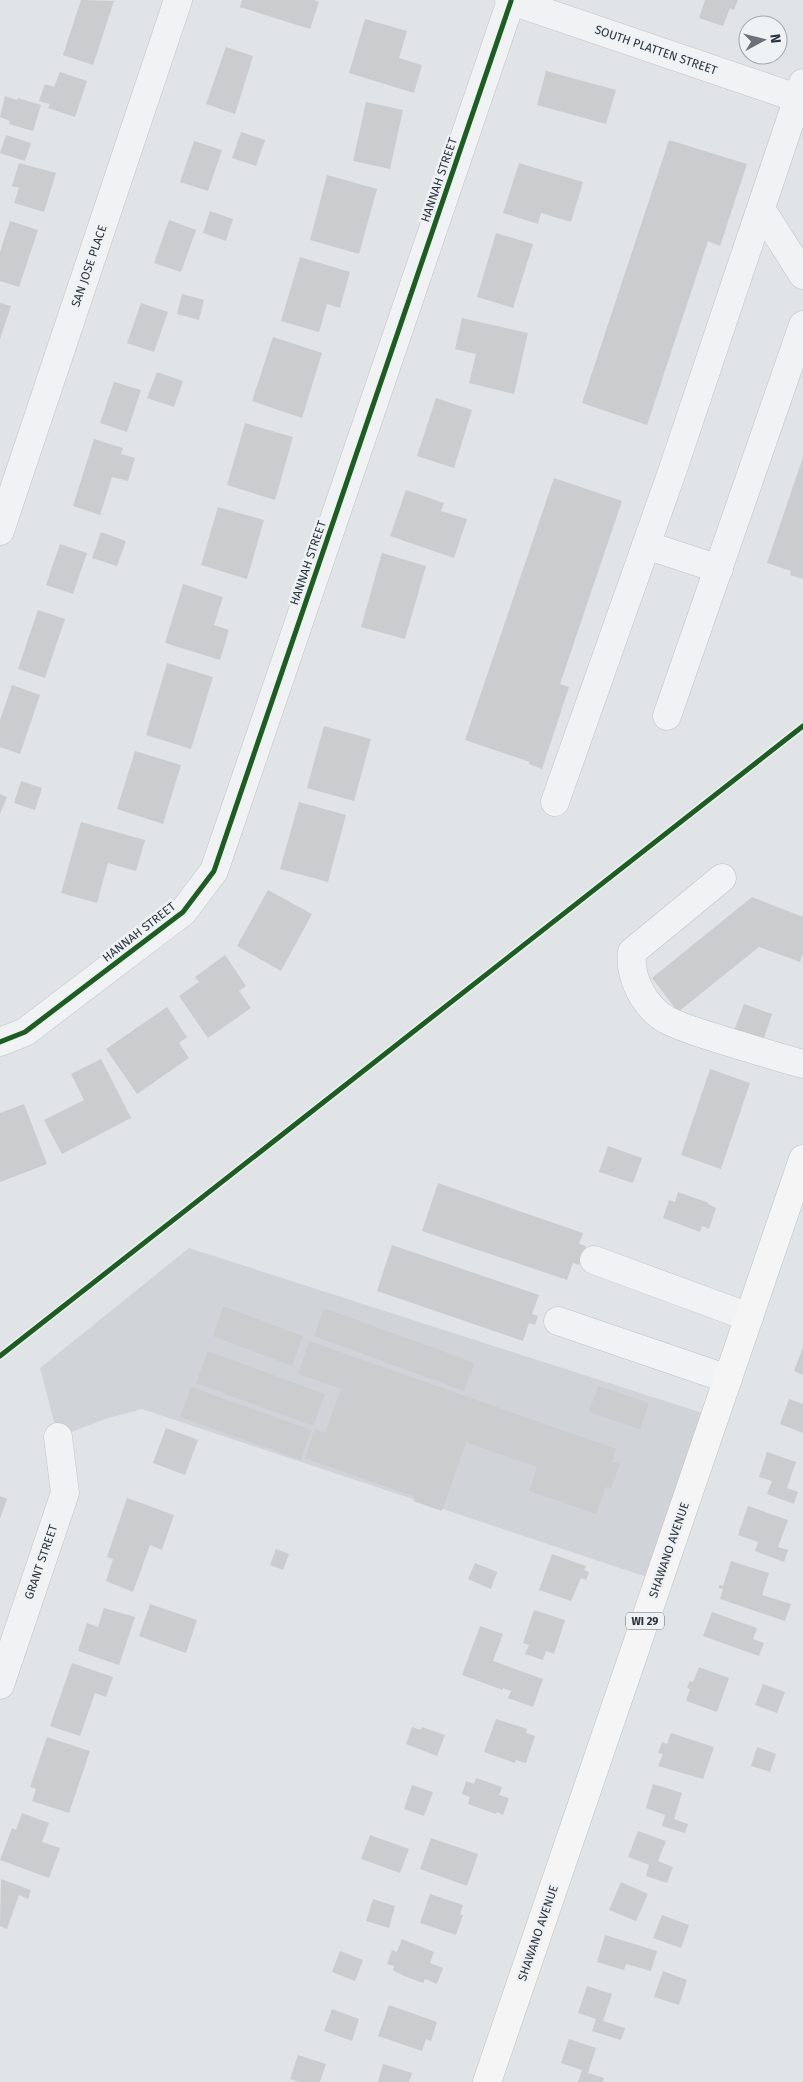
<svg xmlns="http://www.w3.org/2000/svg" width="803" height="2082" font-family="'Fira Sans',sans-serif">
	<rect width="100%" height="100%" fill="#e1e4e6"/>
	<path fill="#d0d4d9" d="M189,1248l526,169 -56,164 -517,-172 -37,10 -47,18 -18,-69z"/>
	<g fill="#caccce">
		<path d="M81,0l33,1 -21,64 -30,-10z"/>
		<path d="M242,0h72l5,2 -9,27 -70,-22z"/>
		<path d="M705,0h33l-4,10 -4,-2 -7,18 -24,-8z"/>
		<path d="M365,19l42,12 -8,27 23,7 -8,28 -65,-20z"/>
		<path d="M226,47l27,9 -18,58 -29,-10z"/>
		<path d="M546,71l70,19 -10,34 -69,-19z"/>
		<path d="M60,72l27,9 -12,36 -27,-9 2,-4 -11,-3 6,-17 9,3z"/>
		<path d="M5,96l12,4 1,-2 23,7 -8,26 -24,-7 1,-3 -10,-4z"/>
		<path d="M366,102l37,8 -13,59 -37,-8z"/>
		<path d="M241,132l24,8 -9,26 -24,-8z"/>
		<path d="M6,135l25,8 -6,18 -25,-8z"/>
		<path d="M669,140l78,24 -27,82 -12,-5 -61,184 -65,-22z"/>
		<path d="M194,141l28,9 -14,41 -28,-9z"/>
		<path d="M19,163l37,10 -12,39 -30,-9 5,-15 -7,-2z"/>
		<path d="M519,163l64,19 -12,40 -30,-9 -3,11 -35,-11z"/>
		<path d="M327,175l50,14 -18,65 -49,-14z"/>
		<path d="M210,211l23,8 -7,22 -23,-8z"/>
		<path d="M169,220l27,10 -15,42 -27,-9z"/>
		<path d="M10,221l28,9 -19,57 -19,-6v-29z"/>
		<path d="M496,233l37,11 -20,64 -36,-11z"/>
		<path d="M300,257l50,15 -10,36 -13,-4 -8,28 -38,-11z"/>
		<path d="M182,294l22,6 -5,20 -22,-6z"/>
		<path d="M0,303l11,3 -11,33z"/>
		<path d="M141,303l27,9 -14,40 -27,-9z"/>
		<path d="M462,318l66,15 -14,61 -45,-11 7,-29 -21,-5z"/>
		<path d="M273,337l49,16 -20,65 -50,-17z"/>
		<path d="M157,372l26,9 -9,26 -27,-9z"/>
		<path d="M114,382l27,8 -14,42 -27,-9z"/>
		<path d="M436,398l36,12 -18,58 -37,-12z"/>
		<path d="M245,423l48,14 -18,63 -48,-15z"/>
		<path d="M94,439l29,9 -2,6 14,4 -7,23 -16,-4 -12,38 -27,-9z"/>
		<path d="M803,457v122l-13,-4 1,-4 -24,-8z"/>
		<path d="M554,478l68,23 -62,183 9,3 -27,82 -13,-5 1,-2 -65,-22z"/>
		<path d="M406,490l38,13 -3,8 26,8 -13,39 -64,-22z"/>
		<path d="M218,507l46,13 -17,59 -46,-14z"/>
		<path d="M101,532l25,9 -9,25 -25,-8z"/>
		<path d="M60,544l27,9 -14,41 -27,-9z"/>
		<path d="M382,553l44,13 -21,73 -44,-12z"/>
		<path d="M183,584l40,13 -9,28 15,5 -9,30 -55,-17z"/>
		<path d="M38,610l27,9 -20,59 -27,-9z"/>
		<path d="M167,663l46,14 -22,72 -45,-14z"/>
		<path d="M12,685l28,10 -20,59 -20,-7v-27z"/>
		<path d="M324,726l47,13 -17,62 -47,-13z"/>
		<path d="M135,751l46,14 -18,59 -46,-15z"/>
		<path d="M21,781l21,7 -7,22 -21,-7z"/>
		<path d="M0,794l7,3 -7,17z"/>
		<path d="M299,802l47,13 -18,67 -48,-13z"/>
		<path d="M81,822l64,18 -9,31 -28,-8 -11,40 -36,-10z"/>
		<path d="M268,890l44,24 -31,57 -44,-25z"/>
		<path d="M752,897l51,20v36l-3,9 -41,-15 -81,65 -26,-34z"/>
		<path d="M225,955l21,31 -7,5 12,17 -43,30 -29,-42 20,-14 -4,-5z"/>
		<path d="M744,1004l28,10 -10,30 -29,-10z"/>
		<path d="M167,1007l20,30 -8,6 10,15 -52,36 -31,-45z"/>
		<path d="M101,1059l30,59 -69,36 -18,-34 40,-20 -13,-26z"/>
		<path d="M710,1069l40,14 -29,86 -40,-14z"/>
		<path d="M24,1104l23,60 -47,18v-69z"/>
		<path d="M608,1146l34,12 -9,25 -34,-11z"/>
		<path d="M438,1183l145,50 -4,11 7,2 -7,19 -6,-2 -6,17 -145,-49z"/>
		<path d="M678,1192l31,11 -1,1 8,4 -7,21 -7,-3 -2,6 -37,-14 6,-18 6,2z"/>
		<path d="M392,1245l147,50 -7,19 6,2 -3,9 -6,-2 -6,18 -146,-50z"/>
		<path d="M223,1306l80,30 -11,30 -79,-30z"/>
		<path d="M324,1308l151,55 -11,28 -150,-55z"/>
		<path d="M309,1341l307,108 -4,13 8,2 -9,24 -5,-1 -10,27 -67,-23 8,-24 -71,-25 -24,69 -29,-10 2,-4 -110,-39 10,-29 10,4 16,-44 -43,-15z"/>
		<path d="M803,1347v28l-9,-4z"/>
		<path d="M208,1351l117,43 -12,32 -117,-43z"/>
		<path d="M598,1386l51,17 -9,26 -51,-17z"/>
		<path d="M191,1387l120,43 -10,30 -121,-43z"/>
		<path d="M789,1399l14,5v29l-23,-9z"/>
		<path d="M166,1428l32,12 -13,35 -32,-12z"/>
		<path d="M767,1452l29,10 -9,26 11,4 -4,12 -27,-10 5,-13 -13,-4z"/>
		<path d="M0,1496l7,3 -7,20z"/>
		<path d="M127,1498l47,17 -12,35 -12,-5 -17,47 -27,-11 7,-22 -6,-2z"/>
		<path d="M748,1506l40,14 -10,27 10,3 -4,12 -29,-11 3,-9 -20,-7z"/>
		<path d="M276,1549l13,5 -6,16 -13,-5z"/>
		<path d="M552,1554l34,12 -2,4 5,2 -3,8 -5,-2 -10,23 -32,-11z"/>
		<path d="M731,1561l38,12 -7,22 29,9 -6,17 -65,-22 3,-10 -4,-1v-3l4,1z"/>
		<path d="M475,1563l22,9 -6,17 -23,-10z"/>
		<path d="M150,1604l47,16 -11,33 -47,-17z"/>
		<path d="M104,1608l31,9 -16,48 -41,-14 9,-28 11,4z"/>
		<path d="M534,1610l31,10 -11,34 -8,-3 -3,9 -18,-6 4,-9 -6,-2z"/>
		<path d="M712,1612l45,16 -4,11 11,4 -5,13 -56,-20z"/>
		<path d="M480,1626l23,8 -10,27 50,18 -10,28 -25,-9 3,-7 -8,-3v2l-41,-15z"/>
		<path d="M72,1663l41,14 -7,20 -11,-4 -15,43 -30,-10z"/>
		<path d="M699,1667l30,11 -12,34 -31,-11 4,-12 -3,-1 3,-7 3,1z"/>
		<path d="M763,1684l22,8 -8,21 -22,-8z"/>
		<path d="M496,1719l31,10 -1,4 9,3 -9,27 -10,-3 -1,3 -31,-11z"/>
		<path d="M412,1727l9,3 1,-3 23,8 -8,21 -31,-12z"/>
		<path d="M671,1733l43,14 -11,32 -45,-13 5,-12 -5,-1 4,-11 5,2z"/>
		<path d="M47,1737l43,14 -21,62 -37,-12 4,-12 -6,-2z"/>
		<path d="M757,1747l19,7 -6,18 -19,-6z"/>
		<path d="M476,1778l26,9 -3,8 10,3 -6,17 -6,-3 -1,2 -28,-10 2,-7 -8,-3 4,-13 8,3z"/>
		<path d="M653,1784l29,9 -8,26 14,5 -3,9 -23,-7 3,-11 -19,-7z"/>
		<path d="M412,1785l21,7 -9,24 -20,-7z"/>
		<path d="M22,1813l27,10 -7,19 18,6 -11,30 -49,-18 12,-32 4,2z"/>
		<path d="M638,1831l28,10 -8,20 15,6 -6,16 -21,-7 3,-11 -21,-8z"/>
		<path d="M370,1835l39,14 -9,24 -39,-14z"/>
		<path d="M431,1838l47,16 -11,32 -47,-17z"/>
		<path d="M1,1879l30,11 -3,9 -9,-4 -12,34 -7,-3z"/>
		<path d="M621,1882l27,12 -12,27 -27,-11z"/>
		<path d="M430,1894l33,11 -3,10h3l-7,20 -36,-12z"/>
		<path d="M373,1899l22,7 -6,22 -23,-7z"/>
		<path d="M662,1915l27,10 -8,23 -28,-10z"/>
		<path d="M605,1935l52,16 -6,20 -25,-7 -2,6 -27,-8z"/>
		<path d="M402,1939l32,13 -4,11 13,5 -6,16 -12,-5 -2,4 -19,-7 -11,-6 1,-4 -7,-2 5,-14 5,2z"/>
		<path d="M340,1951l23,9 -8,21 -23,-9z"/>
		<path d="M663,1971l24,9 -8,25 -25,-8z"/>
		<path d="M587,1986l25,8 -9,27 22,7 -4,12 -29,-9 4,-12 -18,-6z"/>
		<path d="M389,2005l48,17 -6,19 -5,-2 -4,12 -44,-15z"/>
		<path d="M332,2009l27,10 -7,22 -28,-10z"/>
		<path d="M569,2039l27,9 -8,25 16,5 -1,4h-25l4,-12 -21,-7z"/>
		<path d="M298,2055l28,9 -6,18h-21l-9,-3z"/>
		<path d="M383,2064l29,9 -3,9h-31z"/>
	</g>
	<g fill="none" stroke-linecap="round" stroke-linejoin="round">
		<g stroke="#c0c2c4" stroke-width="29">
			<g id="minor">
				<path d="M509,0l294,100"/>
				<path d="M761,209l42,66"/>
				<path d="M0,531l178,-531"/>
				<path d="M646,545l73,24"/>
				<path d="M667,716l136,-391"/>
				<path d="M555,802l118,-333 130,-386"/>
				<path d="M722,878l-90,74c-3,25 12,55 35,68 17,9 37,14 55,20 27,8 54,17 81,24"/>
				<path d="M0,1042l25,-10 158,-120 31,-41 297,-870"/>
				<path d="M594,1260l155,57"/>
				<path d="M558,1321l170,58"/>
				<path d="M0,1685l65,-192 -7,-56"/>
			</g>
		</g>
		<g stroke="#bec1c3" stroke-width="29">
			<path id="major" d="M487,2082l316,-923"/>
		</g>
		<use href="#minor" stroke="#f0f2f3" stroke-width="28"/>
		<use href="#major" stroke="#f5f5f6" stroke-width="28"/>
		<g stroke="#eff2f5" stroke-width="8">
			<g id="cycleway">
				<path d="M0,1042l25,-10 158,-120 31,-41 297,-870"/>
				<path d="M0,1356l803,-630"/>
			</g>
		</g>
		<use href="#cycleway" stroke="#1b5e20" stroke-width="5"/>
	</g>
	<g text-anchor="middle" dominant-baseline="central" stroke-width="5" stroke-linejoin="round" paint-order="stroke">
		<rect fill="#eff2f5" stroke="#656d74" stroke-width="1" x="626" y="1612.5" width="38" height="17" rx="4"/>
		<g font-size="11" font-weight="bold" fill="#2a343d">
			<text x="645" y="1621">WI 29</text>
		</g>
		<g font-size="12" fill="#2a343d" stroke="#eff2f5">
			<text transform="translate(656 50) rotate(19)">SOUTH PLATTEN STREET</text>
			<text transform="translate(439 180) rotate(-71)">HANNAH STREET</text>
			<text transform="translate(89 266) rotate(-71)">SAN JOSE PLACE</text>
			<text transform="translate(308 563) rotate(-71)">HANNAH STREET</text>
			<text transform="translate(139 932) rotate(-38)">HANNAH STREET</text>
			<text transform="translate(669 1550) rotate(-71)">SHAWANO AVENUE</text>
			<text transform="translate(41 1562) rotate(-71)">GRANT STREET</text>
			<text transform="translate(538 1933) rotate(-71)">SHAWANO AVENUE</text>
		</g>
	</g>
	<g transform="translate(763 40) rotate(83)"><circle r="24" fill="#eff2f5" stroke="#a0a6ab"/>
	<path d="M0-4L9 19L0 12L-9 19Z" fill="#6a7278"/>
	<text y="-8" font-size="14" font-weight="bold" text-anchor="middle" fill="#2a343d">N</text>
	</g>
</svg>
